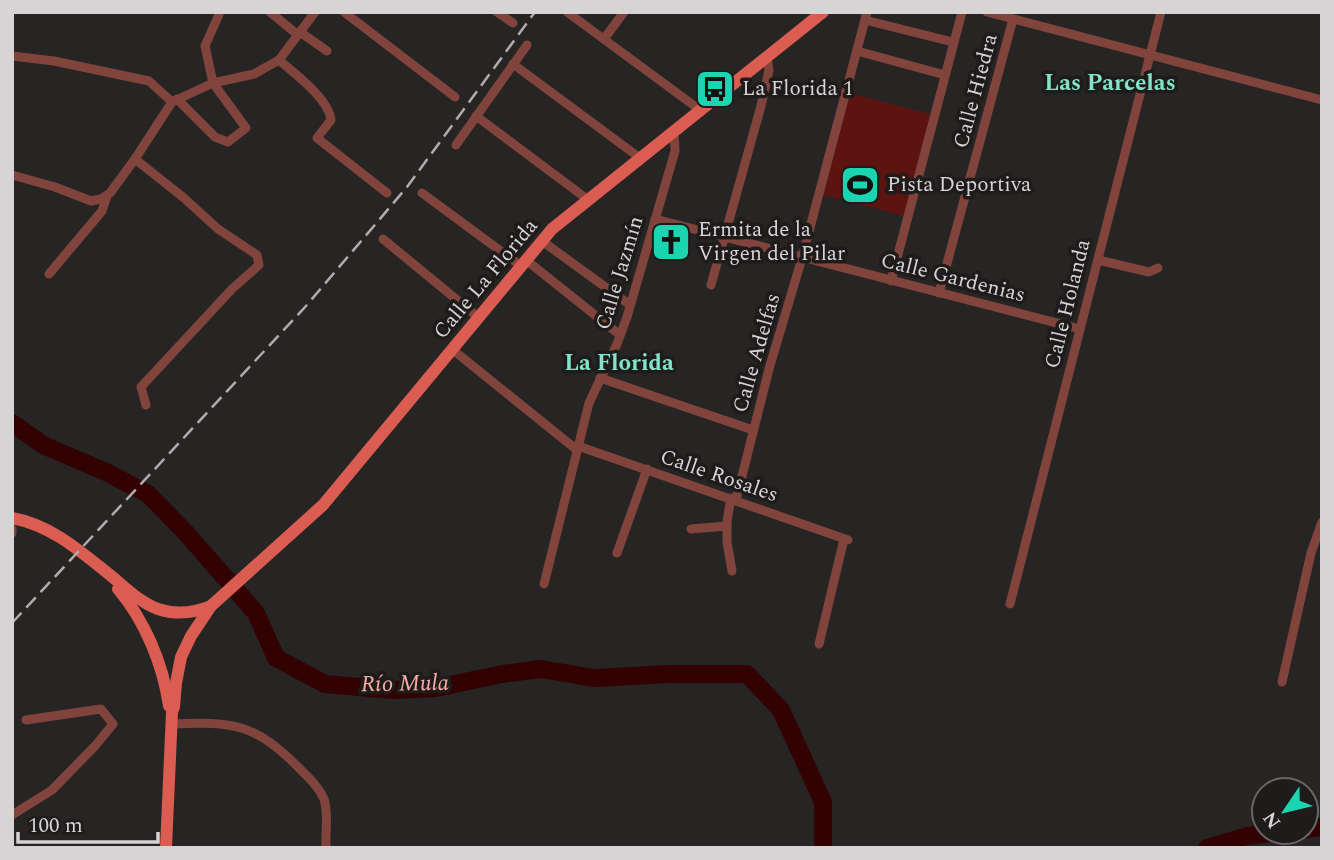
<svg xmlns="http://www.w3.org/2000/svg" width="1334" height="860" font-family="Spectral,serif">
	<rect width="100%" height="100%" fill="#272524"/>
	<path fill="#5c1410" d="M846,92l88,23 -26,102 -88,-23z"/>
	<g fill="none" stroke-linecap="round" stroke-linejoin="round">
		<g stroke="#320202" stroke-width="18">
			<path d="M12,423l33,23 61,26 42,22 38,39 70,80 20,45 49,26 68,6 43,-2 66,-14 39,-5 53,9 76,-4h77l34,36 42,92v46"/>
			<path d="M1306,829l16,-2"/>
			<path d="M1207,848l40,-12 34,-4"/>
		</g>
		<g stroke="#81443d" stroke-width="9">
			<path d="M270,12l28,23"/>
			<path d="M344,12l111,85"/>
			<path d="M497,12l16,11"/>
			<path d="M567,12l133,98"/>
			<path d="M987,12l335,88"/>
			<path d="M865,20l88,22"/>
			<path d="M300,32l27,19"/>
			<path d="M604,39l20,-27"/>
			<path d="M857,51l88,24"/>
			<path d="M12,56l42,5 95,20 23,21"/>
			<path d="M279,60c16,14 50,39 52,60l-14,18 70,55"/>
			<path d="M513,64l127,94"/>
			<path d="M177,99l38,38 13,5 18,-14 -33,-45 -8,-37 15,-34"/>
			<path d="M174,101l39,-18 41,-9 25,-14 36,-48"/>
			<path d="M476,116l111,83"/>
			<path d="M456,145l71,-100"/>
			<path d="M135,159l49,39 34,31 39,26 2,10 -27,24 -91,98 5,18"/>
			<path d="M12,175l43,12 36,14 10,-2 9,-6 25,-34 37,-57"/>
			<path d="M422,193l99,73"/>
			<path d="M655,219l425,110"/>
			<path d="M383,239l96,79"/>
			<path d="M542,241l88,64"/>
			<path d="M526,260l94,75"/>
			<path d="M1098,260l51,12 9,-4"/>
			<path d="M49,274l53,-63 5,-15"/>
			<path d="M891,281l71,-269"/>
			<path d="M711,285l50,-179 8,-36 -2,-13"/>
			<path d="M939,293l74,-274"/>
			<path d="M453,350l124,100"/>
			<path d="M600,378l153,52"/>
			<path d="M578,446l270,94"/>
			<path d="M731,498l-4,23v21l5,29"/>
			<path d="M736,500l33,-131 33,-111 65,-246"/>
			<path d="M12,529v4"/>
			<path d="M691,529l36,-3"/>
			<path d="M617,553l30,-84"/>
			<path d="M544,584l45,-181 28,-59 10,-27 48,-166 -1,-20"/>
			<path d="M1010,604l151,-592"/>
			<path d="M819,644l25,-105"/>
			<path d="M1282,682l29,-129 11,-31"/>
			<path d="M172,724c62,-3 84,0 128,45 9,9 19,18 24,30 5,15 1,33 2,49"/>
			<path d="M12,815l40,-25 43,-44 18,-22 -12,-15 -75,11"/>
		</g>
		<g stroke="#db5c51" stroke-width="12">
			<path d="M12,518c39,7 68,33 98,57 15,12 29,27 48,34 18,6 36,4 53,-3"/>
			<path d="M118,589c27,32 45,75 51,117"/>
			<path d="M166,848l6,-136 2,-5 2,-24 5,-26 10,-21 20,-30 112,-101 229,-276 271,-217"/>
		</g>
		<path stroke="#aeacac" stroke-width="2.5" stroke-dasharray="14 7" stroke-linecap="butt" d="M12,623l294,-317 101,-119 128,-175"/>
	</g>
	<defs>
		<g id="bus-square" transform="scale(2.0125)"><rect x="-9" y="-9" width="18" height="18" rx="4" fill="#1bd5b1" stroke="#1e1b1b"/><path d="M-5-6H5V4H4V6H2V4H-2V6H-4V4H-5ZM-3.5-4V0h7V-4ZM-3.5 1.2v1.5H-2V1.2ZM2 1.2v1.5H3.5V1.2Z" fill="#111"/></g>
		<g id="stadium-square" transform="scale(2.0125)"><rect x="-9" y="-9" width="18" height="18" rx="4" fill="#1bd5b1" stroke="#1e1b1b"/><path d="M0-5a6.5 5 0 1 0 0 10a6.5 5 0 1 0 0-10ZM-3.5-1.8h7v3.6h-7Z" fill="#111"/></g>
		<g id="church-square" transform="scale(2.0125)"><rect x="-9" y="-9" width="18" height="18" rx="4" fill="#1bd5b1" stroke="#1e1b1b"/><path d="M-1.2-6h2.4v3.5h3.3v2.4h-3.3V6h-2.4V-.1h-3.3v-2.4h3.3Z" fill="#111"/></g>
	</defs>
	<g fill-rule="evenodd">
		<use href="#bus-square" x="715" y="89"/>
		<use href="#stadium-square" x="860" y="185"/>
		<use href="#church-square" x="671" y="242"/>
	</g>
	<g text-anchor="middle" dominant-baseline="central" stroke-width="7" stroke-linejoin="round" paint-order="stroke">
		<g font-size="21" fill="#d6d4d4" stroke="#1e1b1b" text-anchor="start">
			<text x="742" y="89">La Florida 1</text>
			<text x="887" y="185">Pista Deportiva</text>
			<text x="698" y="230">Ermita de la<tspan x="698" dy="24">Virgen del Pilar</tspan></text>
		</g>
		<g font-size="21" fill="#d6d4d4" stroke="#1e1b1b">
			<text transform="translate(976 91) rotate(-75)">Calle Hiedra</text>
			<text transform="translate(620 273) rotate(-73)">Calle Jazmín</text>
			<text transform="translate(953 278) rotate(14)">Calle Gardenias</text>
			<text transform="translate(486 279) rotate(-50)">Calle La Florida</text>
			<text transform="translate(1068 304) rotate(-76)">Calle Holanda</text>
			<text transform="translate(757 353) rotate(-74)">Calle Adelfas</text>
			<text transform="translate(719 476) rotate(19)">Calle Rosales</text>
		</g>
		<g font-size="23" font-weight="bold" fill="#82e3c9" stroke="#1e1b1b">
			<text x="1110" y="83">Las Parcelas</text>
			<text x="619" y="363">La Florida</text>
		</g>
		<g font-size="23" font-style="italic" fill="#fbaca1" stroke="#1e1b1b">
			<text transform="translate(405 684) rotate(-1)">Río Mula</text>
		</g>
	</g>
	<rect width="1334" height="860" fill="none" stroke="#d6d4d4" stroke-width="28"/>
	<g transform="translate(1285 811) rotate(235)"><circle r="33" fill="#1e1b1b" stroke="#686565" stroke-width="2"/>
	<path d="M0-5L12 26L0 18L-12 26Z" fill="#1bd5b1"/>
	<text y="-10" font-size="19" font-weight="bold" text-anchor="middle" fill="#d6d4d4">N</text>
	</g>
	<path d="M18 832v10h140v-10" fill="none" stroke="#d6d4d4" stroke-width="3.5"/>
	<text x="28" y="832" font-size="21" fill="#d6d4d4" stroke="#1e1b1b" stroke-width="5" paint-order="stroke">100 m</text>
</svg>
